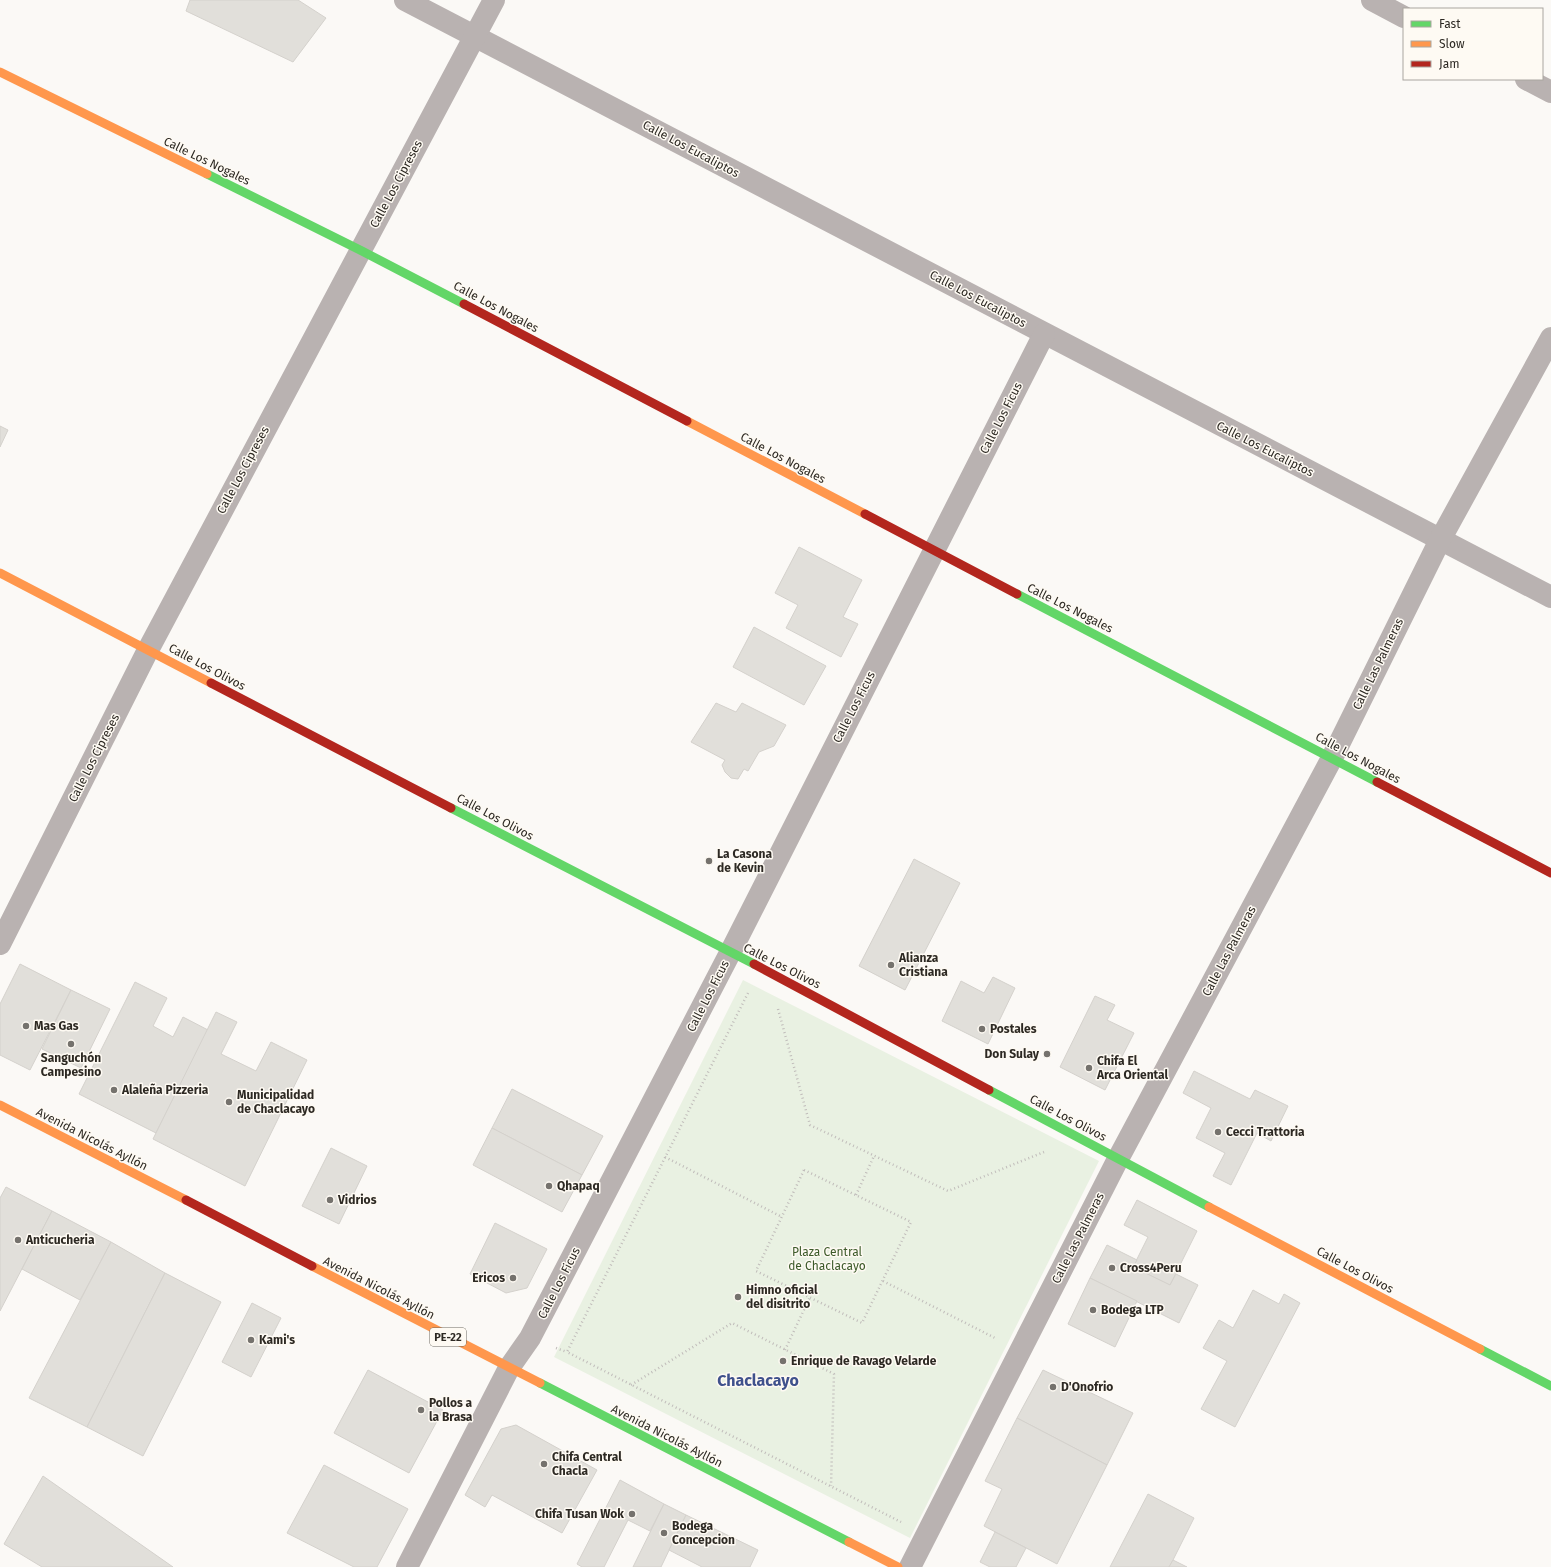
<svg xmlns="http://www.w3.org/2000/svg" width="1551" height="1567" font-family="'Fira Sans',sans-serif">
	<rect width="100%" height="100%" fill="#fbf9f6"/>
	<path fill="#e9f1e2" d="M743,980l356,181 -189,377 -356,-181z"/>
	<g fill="#e1dfda" stroke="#d4d1cc">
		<path d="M190,0h108l28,18 -33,44 -107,-51z"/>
		<path d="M0,426l8,4 -8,17z"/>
		<path d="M799,547l63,33 -19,37 15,7 -17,33 -55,-29 12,-23 -23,-12z"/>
		<path d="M754,627l72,39 -22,39 -71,-38z"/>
		<path d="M716,703l20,9 6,-9 44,22 -12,21 -15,6 -11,19 -4,-2 -6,10 -7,-1 -6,-6 -3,-7 3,-5 -34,-18z"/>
		<path d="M914,859l46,24 -55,107 -46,-24z"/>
		<path d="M20,964l51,26 -41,80 -30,-15v-51z"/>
		<path d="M993,977l22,11 -27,56 -46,-23 19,-40 23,12z"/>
		<path d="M135,982l32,16 -14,28 20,11 10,-20 25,13 -52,103 -77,-39z"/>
		<path d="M71,990l39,19 -29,59 -39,-19z"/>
		<path d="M1095,996l20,9 -8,15 27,13 -29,57 -45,-23z"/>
		<path d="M216,1012l21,10 -16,32 35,17 15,-29 36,18 -62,126 -92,-47z"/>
		<path d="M1194,1071l56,28 5,-9 33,16 -17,35 -14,-8 -26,52 -18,-9 12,-23 -29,-15 15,-30 -28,-15z"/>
		<path d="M512,1089l91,47 -21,39 -90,-47z"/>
		<path d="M492,1128l90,47 -20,37 -89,-47z"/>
		<path d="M331,1148l36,18 -28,58 -37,-18z"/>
		<path d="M6,1187l46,24 -52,100v-113z"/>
		<path d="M1137,1200l60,31 -27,54 -37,-18 15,-30 -24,-12z"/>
		<path d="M52,1211l59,31 -31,58 -58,-31z"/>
		<path d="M495,1223l52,26 -20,39 -21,5 -36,-19z"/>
		<path d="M111,1242l54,31 -78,154 -58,-29z"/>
		<path d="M1107,1245l30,15 -4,7 37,18 6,-11 22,11 -19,38 -89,-45z"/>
		<path d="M165,1273l56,29 -78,154 -56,-29z"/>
		<path d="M1090,1278l47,23 -22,46 -47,-23z"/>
		<path d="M1253,1290l26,14 5,-10 16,9 -65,124 -34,-18 26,-48 -24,-13 16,-28 14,8z"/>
		<path d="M252,1303l29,15 -30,59 -29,-15z"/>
		<path d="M368,1370l75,40 -34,63 -75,-40z"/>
		<path d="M1043,1370l90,43 -26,52 -90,-47z"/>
		<path d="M1017,1418l90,47 -50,99 -73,-38 18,-37 -17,-8z"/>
		<path d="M516,1425l81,45 -35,63 -70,-38 -7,12 -20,-12 36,-66z"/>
		<path d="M324,1465l84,44 -31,58h-23l-67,-34z"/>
		<path d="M43,1476l130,91h-131l-38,-23z"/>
		<path d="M620,1480l44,24 -14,27 -22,-11 -24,47h-22l-5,-3z"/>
		<path d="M1148,1494l46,24 -21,42 -4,7h-59z"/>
		<path d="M664,1504l22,11 -25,52h-28z"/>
		<path d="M686,1515l72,35 -8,17h-48l-33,-17z"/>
		<path d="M995,1532l31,16 -10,19h-26l-10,-5z"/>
		<path d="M1173,1560l14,7h-18z"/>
	</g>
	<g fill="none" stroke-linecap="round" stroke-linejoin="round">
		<g stroke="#c0bcba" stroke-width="2.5" stroke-dasharray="1 3" stroke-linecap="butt">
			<path d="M748,993l-181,359 334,170"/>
			<path d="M778,1009l32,116 138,66 96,-39"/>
			<path d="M665,1157l117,60"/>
			<path d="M804,1170l107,52 -49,101 -106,-52z"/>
			<path d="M856,1195l18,-39"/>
			<path d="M883,1281l112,57"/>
			<path d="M556,1348l11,4"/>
			<path d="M785,1350l25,-53"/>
			<path d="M631,1385l101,-62 102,51 -3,112"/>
		</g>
		<g stroke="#b9b2b1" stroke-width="22">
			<path d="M405,0l1146,597"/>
			<path d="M1372,0l32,17"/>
			<path d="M1526,79l25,13"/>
			<path d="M0,944l148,-294 346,-650"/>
			<path d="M407,1567l102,-199 21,-30 200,-385 314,-619"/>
			<path d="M910,1567l208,-408 214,-401 108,-218 111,-202"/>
		</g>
		<g stroke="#63d668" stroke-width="9">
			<path d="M207,174l153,76 104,54"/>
			<path d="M1017,594l360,188"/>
			<path d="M451,808l303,156"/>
			<path d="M989,1090l220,117"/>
			<path d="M1480,1349l71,37"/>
			<path d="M540,1383l309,159"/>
		</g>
		<g stroke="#ff974d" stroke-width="9">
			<path d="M0,72l207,102"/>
			<path d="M687,421l178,93"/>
			<path d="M0,573l211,110"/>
			<path d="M0,1105l186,95"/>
			<path d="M1209,1207l271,142"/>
			<path d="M312,1266l228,117"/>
			<path d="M849,1542l49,25"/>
		</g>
		<g stroke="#b3261e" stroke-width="9">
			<path d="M464,304l223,117"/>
			<path d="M865,514l152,80"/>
			<path d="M211,683l240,125"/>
			<path d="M1377,782l174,91"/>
			<path d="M754,964l235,126"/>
			<path d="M186,1200l126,66"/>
		</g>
	</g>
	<g fill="#75726d" stroke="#fefaf3" stroke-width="1.5">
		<circle cx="709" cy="861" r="4"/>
		<circle cx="891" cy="965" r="4"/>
		<circle cx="26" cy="1026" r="4"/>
		<circle cx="982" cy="1029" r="4"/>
		<circle cx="71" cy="1044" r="4"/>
		<circle cx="1047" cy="1054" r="4"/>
		<circle cx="1089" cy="1068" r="4"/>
		<circle cx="114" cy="1090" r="4"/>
		<circle cx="229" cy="1102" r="4"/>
		<circle cx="1218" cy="1132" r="4"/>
		<circle cx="549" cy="1186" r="4"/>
		<circle cx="330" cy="1200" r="4"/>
		<circle cx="18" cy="1240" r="4"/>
		<circle cx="1112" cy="1268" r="4"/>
		<circle cx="513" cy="1278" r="4"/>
		<circle cx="738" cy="1297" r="4"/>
		<circle cx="1093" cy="1310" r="4"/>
		<circle cx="251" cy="1340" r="4"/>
		<circle cx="783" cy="1361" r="4"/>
		<circle cx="1053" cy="1387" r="4"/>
		<circle cx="421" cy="1410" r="4"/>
		<circle cx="544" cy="1464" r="4"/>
		<circle cx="632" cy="1514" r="4"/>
		<circle cx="664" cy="1533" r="4"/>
	</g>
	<g text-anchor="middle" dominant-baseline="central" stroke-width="3" stroke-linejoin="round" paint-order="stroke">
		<rect fill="#fefaf3" stroke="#6c6861" stroke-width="1" x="430" y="1328" width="36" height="18" rx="3"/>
		<g font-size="11" font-weight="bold" fill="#2d2923">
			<text x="448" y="1337">PE-22</text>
		</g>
		<g font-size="12" fill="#2d2923" stroke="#fefaf3">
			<text transform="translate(691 149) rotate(28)">Calle Los Eucaliptos</text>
			<text transform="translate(207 161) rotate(26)">Calle Los Nogales</text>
			<text transform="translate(396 184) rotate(-62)">Calle Los Cipreses</text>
			<text transform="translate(978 299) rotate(28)">Calle Los Eucaliptos</text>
			<text transform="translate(496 307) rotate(28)">Calle Los Nogales</text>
			<text transform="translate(1001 418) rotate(-63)">Calle Los Ficus</text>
			<text transform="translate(1265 449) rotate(27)">Calle Los Eucaliptos</text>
			<text transform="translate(783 458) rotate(28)">Calle Los Nogales</text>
			<text transform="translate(243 470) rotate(-62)">Calle Los Cipreses</text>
			<text transform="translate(1070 608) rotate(27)">Calle Los Nogales</text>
			<text transform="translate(1378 664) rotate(-64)">Calle Las Palmeras</text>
			<text transform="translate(207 667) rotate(28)">Calle Los Olivos</text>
			<text transform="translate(854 707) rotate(-63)">Calle Los Ficus</text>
			<text transform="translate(94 758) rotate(-63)">Calle Los Cipreses</text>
			<text transform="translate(1358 758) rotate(28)">Calle Los Nogales</text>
			<text transform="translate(495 817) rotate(28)">Calle Los Olivos</text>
			<text transform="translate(1229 951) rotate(-62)">Calle Las Palmeras</text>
			<text transform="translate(782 966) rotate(27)">Calle Los Olivos</text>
			<text transform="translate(708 996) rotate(-63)">Calle Los Ficus</text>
			<text transform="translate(1068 1118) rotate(28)">Calle Los Olivos</text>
			<text transform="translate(92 1139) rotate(27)">Avenida Nicolás Ayllón</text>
			<text transform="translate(1078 1238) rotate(-63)">Calle Las Palmeras</text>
			<text transform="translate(1355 1270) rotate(28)">Calle Los Olivos</text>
			<text transform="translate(559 1283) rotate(-63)">Calle Los Ficus</text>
			<text transform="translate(379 1288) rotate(27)">Avenida Nicolás Ayllón</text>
			<text transform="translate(667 1436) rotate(27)">Avenida Nicolás Ayllón</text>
		</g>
		<g font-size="12" font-weight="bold" fill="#2d2923" stroke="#fefaf3" text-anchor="start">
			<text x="717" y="854">La Casona<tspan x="717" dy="14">de Kevin</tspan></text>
			<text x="899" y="958">Alianza<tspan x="899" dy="14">Cristiana</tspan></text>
			<text x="34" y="1026">Mas Gas</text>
			<text x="990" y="1029">Postales</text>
			<text x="1039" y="1054" text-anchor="end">Don Sulay</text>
			<text x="71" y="1058" text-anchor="middle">Sanguchón<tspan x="71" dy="14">Campesino</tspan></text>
			<text x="1097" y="1061">Chifa El<tspan x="1097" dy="14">Arca Oriental</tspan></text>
			<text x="122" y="1090">Alaleña Pizzeria</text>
			<text x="237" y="1095">Municipalidad<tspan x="237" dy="14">de Chaclacayo</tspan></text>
			<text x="1226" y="1132">Cecci Trattoria</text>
			<text x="557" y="1186">Qhapaq</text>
			<text x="338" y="1200">Vidrios</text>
			<text x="26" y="1240">Anticucheria</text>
			<text x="1120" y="1268">Cross4Peru</text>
			<text x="505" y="1278" text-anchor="end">Ericos</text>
			<text x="746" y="1290">Himno oficial<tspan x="746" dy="14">del disitrito</tspan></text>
			<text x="1101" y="1310">Bodega LTP</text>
			<text x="259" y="1340">Kami's</text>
			<text x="791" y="1361">Enrique de Ravago Velarde</text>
			<text x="1061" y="1387">D'Onofrio</text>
			<text x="429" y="1403">Pollos a<tspan x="429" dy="14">la Brasa</tspan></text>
			<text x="552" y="1457">Chifa Central<tspan x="552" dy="14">Chacla</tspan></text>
			<text x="624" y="1514" text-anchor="end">Chifa Tusan Wok</text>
			<text x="672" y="1526">Bodega<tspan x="672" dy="14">Concepcion</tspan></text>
		</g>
		<g font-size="12" fill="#3c5a29" stroke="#fefaf3">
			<text x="827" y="1252">Plaza Central<tspan x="827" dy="14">de Chaclacayo</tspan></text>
		</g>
		<g font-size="16" font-weight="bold" fill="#3f518c" stroke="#fefaf3">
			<text x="758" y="1380">Chaclacayo</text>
		</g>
	</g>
	<rect x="1403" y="8" width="140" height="72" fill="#fefaf3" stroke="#aaa6a0"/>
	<rect x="1411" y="21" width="20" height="6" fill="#63d668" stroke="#aaa6a0"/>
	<text x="1439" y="28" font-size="12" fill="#2d2923">Fast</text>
	<rect x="1411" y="41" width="20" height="6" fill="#ff974d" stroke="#aaa6a0"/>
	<text x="1439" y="48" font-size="12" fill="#2d2923">Slow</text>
	<rect x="1411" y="61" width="20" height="6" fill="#b3261e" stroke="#aaa6a0"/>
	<text x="1439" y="68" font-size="12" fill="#2d2923">Jam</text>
</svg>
